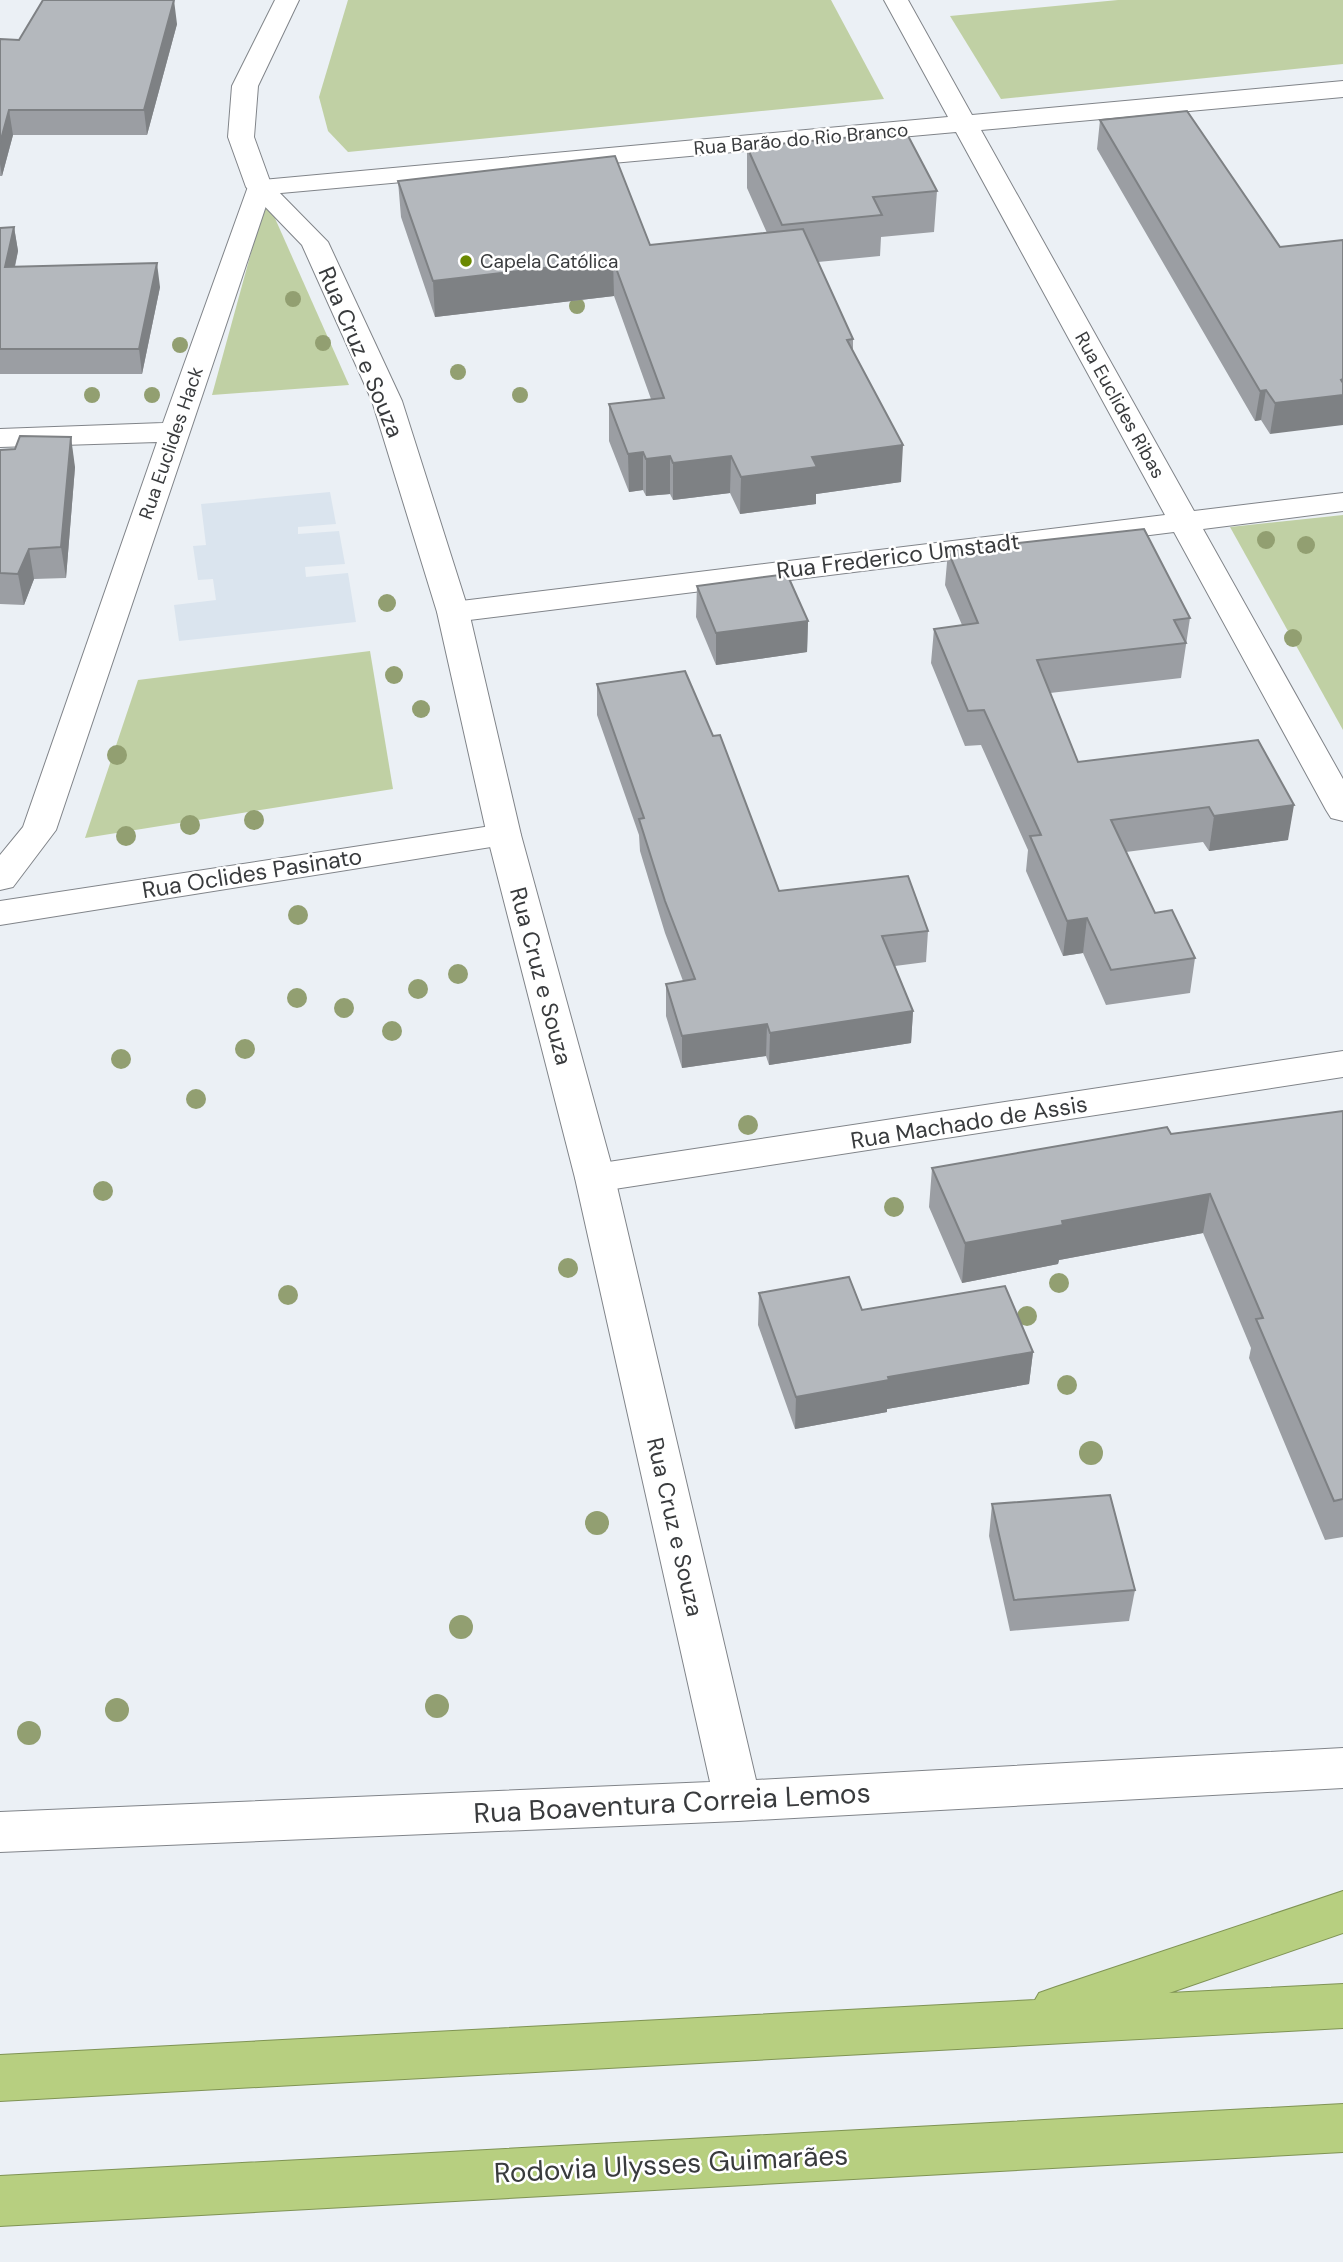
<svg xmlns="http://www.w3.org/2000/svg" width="1343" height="2262" font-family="'DM Sans',sans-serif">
	<rect width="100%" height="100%" fill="#ebf0f5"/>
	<path fill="#dae4ee" d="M330,492l6,32 -38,3v7l41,-3 6,33 -40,3 1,10 42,-4 8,49 -177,19 -5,-36 42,-5 -3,-21 -15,1 -5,-34 13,-1 -5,-41z"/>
	<g fill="#c0d0a4">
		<path d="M348,0h483l53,99 -536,53 -20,-21 -9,-34z"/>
		<path d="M1118,0h225v64l-342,35 -51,-83z"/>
		<path d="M266,198l83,187 -137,10z"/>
		<path d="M1343,515v215l-113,-203z"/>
		<path d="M370,651l23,138 -308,49 53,-158z"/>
	</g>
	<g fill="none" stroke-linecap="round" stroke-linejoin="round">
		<g stroke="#808489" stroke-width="2">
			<g id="minor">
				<path d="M884,0h24l64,115 371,-34v16l-362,33 213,381 149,-18v18l-140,18 140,250v42l-12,-3 -5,-8 -152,-278 -721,90 -11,-3 -5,-7 5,-7 11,-3 712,-87 -209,-383 -686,62 -214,636 -43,57 -13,3v-35l23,-28 134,-385 -157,5v-18l163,-6 87,-242 698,-64z"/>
				<path d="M504,824l12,3 5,8 -5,8 -516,82v-24z"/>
				<path d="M1343,1051v26l-748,115 -14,-4 -6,-10 6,-10 14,-4z"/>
			</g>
		</g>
		<g stroke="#808489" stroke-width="2">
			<path id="tertiary" d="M275,0h24l-41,86 -4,51 17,47 57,58 74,159 67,211 52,223 94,343 141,602 587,-32v40l-605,33 -738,31v-40l710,-30 -135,-604 -88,-343 -50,-223 -65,-211 -70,-156 -56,-58 -18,-50 4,-51z"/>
		</g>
		<g stroke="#7f9354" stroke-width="2">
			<g id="trunk">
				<path d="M1343,1891v42l-174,60 174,-9v44l-1343,73v-46l1035,-55 4,-7 17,-6z"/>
				<path d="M1343,2104v48l-1343,74v-50z"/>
			</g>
		</g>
		<use href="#minor" fill="#fff" fill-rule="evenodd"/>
		<use href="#tertiary" fill="#fff" fill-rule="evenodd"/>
		<use href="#trunk" fill="#b7cf80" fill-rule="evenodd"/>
	</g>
	<g fill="#929f71">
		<circle cx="293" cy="299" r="8"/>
		<circle cx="577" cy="306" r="8"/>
		<circle cx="323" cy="343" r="8"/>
		<circle cx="180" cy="345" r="8"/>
		<circle cx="458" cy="372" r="8"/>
		<circle cx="92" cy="395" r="8"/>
		<circle cx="152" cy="395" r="8"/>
		<circle cx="520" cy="395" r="8"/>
		<circle cx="1266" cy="540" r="9"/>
		<circle cx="1306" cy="545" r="9"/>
		<circle cx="387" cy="603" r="9"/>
		<circle cx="1293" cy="638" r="9"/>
		<circle cx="394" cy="675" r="9"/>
		<circle cx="421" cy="709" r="9"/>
		<circle cx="117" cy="755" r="10"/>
		<circle cx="254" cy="820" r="10"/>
		<circle cx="190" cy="825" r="10"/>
		<circle cx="126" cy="836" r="10"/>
		<circle cx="298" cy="915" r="10"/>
		<circle cx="458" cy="974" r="10"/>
		<circle cx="418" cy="989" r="10"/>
		<circle cx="297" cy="998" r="10"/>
		<circle cx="344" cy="1008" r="10"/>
		<circle cx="392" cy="1031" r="10"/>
		<circle cx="245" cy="1049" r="10"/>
		<circle cx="121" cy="1059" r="10"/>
		<circle cx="196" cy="1099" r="10"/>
		<circle cx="748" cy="1125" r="10"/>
		<circle cx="103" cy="1191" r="10"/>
		<circle cx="894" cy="1207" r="10"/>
		<circle cx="568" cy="1268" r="10"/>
		<circle cx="1059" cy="1283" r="10"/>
		<circle cx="288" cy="1295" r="10"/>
		<circle cx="1027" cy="1316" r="10"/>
		<circle cx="1067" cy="1385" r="10"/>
		<circle cx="1091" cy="1453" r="12"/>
		<circle cx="597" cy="1523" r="12"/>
		<circle cx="461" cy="1627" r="12"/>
		<circle cx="437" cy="1706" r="12"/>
		<circle cx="117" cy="1710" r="12"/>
		<circle cx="29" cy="1733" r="12"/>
	</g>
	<g fill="#9b9ea3">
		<path d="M177,24l-30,111h-134l-11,41h-2v-137l19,1z"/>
		<path d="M1100,120l180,127 63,-7 -73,194 -9,-14 -6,1 -158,-272z"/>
		<path d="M747,147l190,44 -3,41 -53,5 -1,19 -62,6 35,77v12l48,131 -85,12v10l-76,10 -10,-21 -57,7 -3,-6 -24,2 -3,-6 -14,2 -20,-51v-37l42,-5 -37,-103 -179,21 -34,-100 -3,-36 252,64 117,-12 -20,-45z"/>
		<path d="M14,227l4,24 -3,16 145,20 -18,87h-142v-146z"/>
		<path d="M0,450l75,17 -9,111 -32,1 -10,26 -24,-1z"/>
		<path d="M948,551l242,67 -9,60 -131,15 28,69 180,-22 30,100 -79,11 -6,-9 -77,10 29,61 40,45 -5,35 -84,12 -23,-52 -20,3 -37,-85 2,-21 -47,-105 -16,1 -34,-83 3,-34 28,-4 -17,-40z"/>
		<path d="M697,586l111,35 -1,31 -91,13 -20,-48z"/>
		<path d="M597,684l182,207 149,40 -2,31 -31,4 18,45 -2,32 -142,22 -3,-9 -84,12 -16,-52v-32l17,-3 -18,-48 -25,-82 -1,-16 -42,-120z"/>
		<path d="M1343,1111v426l-18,3 -76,-182 2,-10 -48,-115 -144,27 -1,4 -96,19 -33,-76 3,-39z"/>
		<path d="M759,1293l103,17 171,42 -4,32 -142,25v3l-92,17 -37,-104z"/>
		<path d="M992,1504l143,86 -6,31 -119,10 -21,-95z"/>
	</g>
	<g fill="#7e8184">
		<path d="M174,0l3,24 -30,111 -3,-25z"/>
		<path d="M9,110l4,25 -11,41 -2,-12v-21z"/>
		<path d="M14,227l4,24 -9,41 -4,-25z"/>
		<path d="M613,260l1,36 -179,21 -2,-36z"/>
		<path d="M157,263l3,24 -18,87 -3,-25z"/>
		<path d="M1343,379v46l-73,9 5,-31z"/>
		<path d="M1266,390l-5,30 -6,1 5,-30z"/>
		<path d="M71,437l4,30 -9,111 -5,-31z"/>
		<path d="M903,445l-2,37 -85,12v10l-76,10 1,-37 71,-20z"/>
		<path d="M643,452v38l-14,2 -1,-38z"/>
		<path d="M670,456v38l-24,2v-37z"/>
		<path d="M731,456l-1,37 -57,7v-37z"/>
		<path d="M29,549l5,30 -10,26 -6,-31z"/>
		<path d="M808,621l-1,31 -91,13v-32z"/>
		<path d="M1294,805l-6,35 -79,11 5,-35z"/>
		<path d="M1087,918l-4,35 -20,3 4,-35z"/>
		<path d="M913,1011l-2,32 -142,22 1,-32z"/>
		<path d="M767,1024l-1,32 -84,12v-32z"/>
		<path d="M1210,1194l-7,39 -144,27 -1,4 -96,19 3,-40 97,-22z"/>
		<path d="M1033,1352l-4,32 -142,25v3l-92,17 1,-32 92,-20z"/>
	</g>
	<g fill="#b4b8bd" stroke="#7e8184" stroke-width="2">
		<path d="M43,0h131l-30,110h-135l-9,33v-104l19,1z"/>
		<path d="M1187,111l93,136 63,-7v139l-2,1 2,3v12l-68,8 -9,-13 -6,1 -160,-271z"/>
		<path d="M906,132l31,59 -64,6 9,18 -100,10 -35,-78z"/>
		<path d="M615,156l35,89 153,-16 50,110 -6,1 56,105 -91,12 5,10 -76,10 -10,-21 -58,7 -3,-7 -24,3 -3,-7 -15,2 -19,-50 55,-6 -51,-138 -180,21 -35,-100z"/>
		<path d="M14,227l-9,40 152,-4 -18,86h-139v-121z"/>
		<path d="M20,436l51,1 -10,110 -32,2 -11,25 -18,-1v-123l15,-1z"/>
		<path d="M1144,529l46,89 -16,2 12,23 -149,17 41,102 180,-22 36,65 -80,11 -5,-9 -98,13 44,93 17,-3 23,48 -84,12 -24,-52 -20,3 -37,-85 11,-1 -57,-125 -16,1 -34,-82 44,-6 -30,-72z"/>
		<path d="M787,574l21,47 -92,12 -19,-47z"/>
		<path d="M685,671l28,65 7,-1 59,156 129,-15 20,55 -46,5 31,75 -143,22 -3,-9 -85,12 -16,-52 29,-5 -30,-78 -26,-82 5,-1 -47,-134z"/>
		<path d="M1343,1111v388l-9,2 -78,-182 7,-1 -53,-124 -148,27 1,4 -98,18 -33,-75 235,-41 4,7z"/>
		<path d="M849,1277l13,33 143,-24 28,66 -145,25 1,3 -93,17 -37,-104z"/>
		<path d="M1110,1495l25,95 -121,10 -22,-96z"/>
	</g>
	<circle fill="#6b8901" stroke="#fff" stroke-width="2.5" cx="466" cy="261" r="7"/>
	<g text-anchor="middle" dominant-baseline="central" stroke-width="5" stroke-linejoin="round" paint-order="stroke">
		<g font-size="19" fill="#393b3d" stroke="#fff">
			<text transform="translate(801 139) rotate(-5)">Rua Barão do Rio Branco</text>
			<text transform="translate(1120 405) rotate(61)">Rua Euclides Ribas</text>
			<text transform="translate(171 443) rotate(-71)">Rua Euclides Hack</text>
		</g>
		<g font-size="19" fill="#393b3d" stroke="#fff" text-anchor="start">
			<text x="480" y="261">Capela Católica</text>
		</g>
		<g font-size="23" fill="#393b3d" stroke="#fff">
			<text transform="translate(361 352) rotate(67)">Rua Cruz e Souza</text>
			<text transform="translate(898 556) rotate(-7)">Rua Frederico Umstadt</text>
			<text transform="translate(252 873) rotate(-9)">Rua Oclides Pasinato</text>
			<text transform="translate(541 976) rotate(75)">Rua Cruz e Souza</text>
			<text transform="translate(969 1122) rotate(-9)">Rua Machado de Assis</text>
			<text transform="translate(675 1527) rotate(77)">Rua Cruz e Souza</text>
		</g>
		<g font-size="28" fill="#393b3d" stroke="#fff">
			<text transform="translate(672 1803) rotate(-3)">Rua Boaventura Correia Lemos</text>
			<text transform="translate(671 2164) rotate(-3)">Rodovia Ulysses Guimarães</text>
		</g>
	</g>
</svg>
